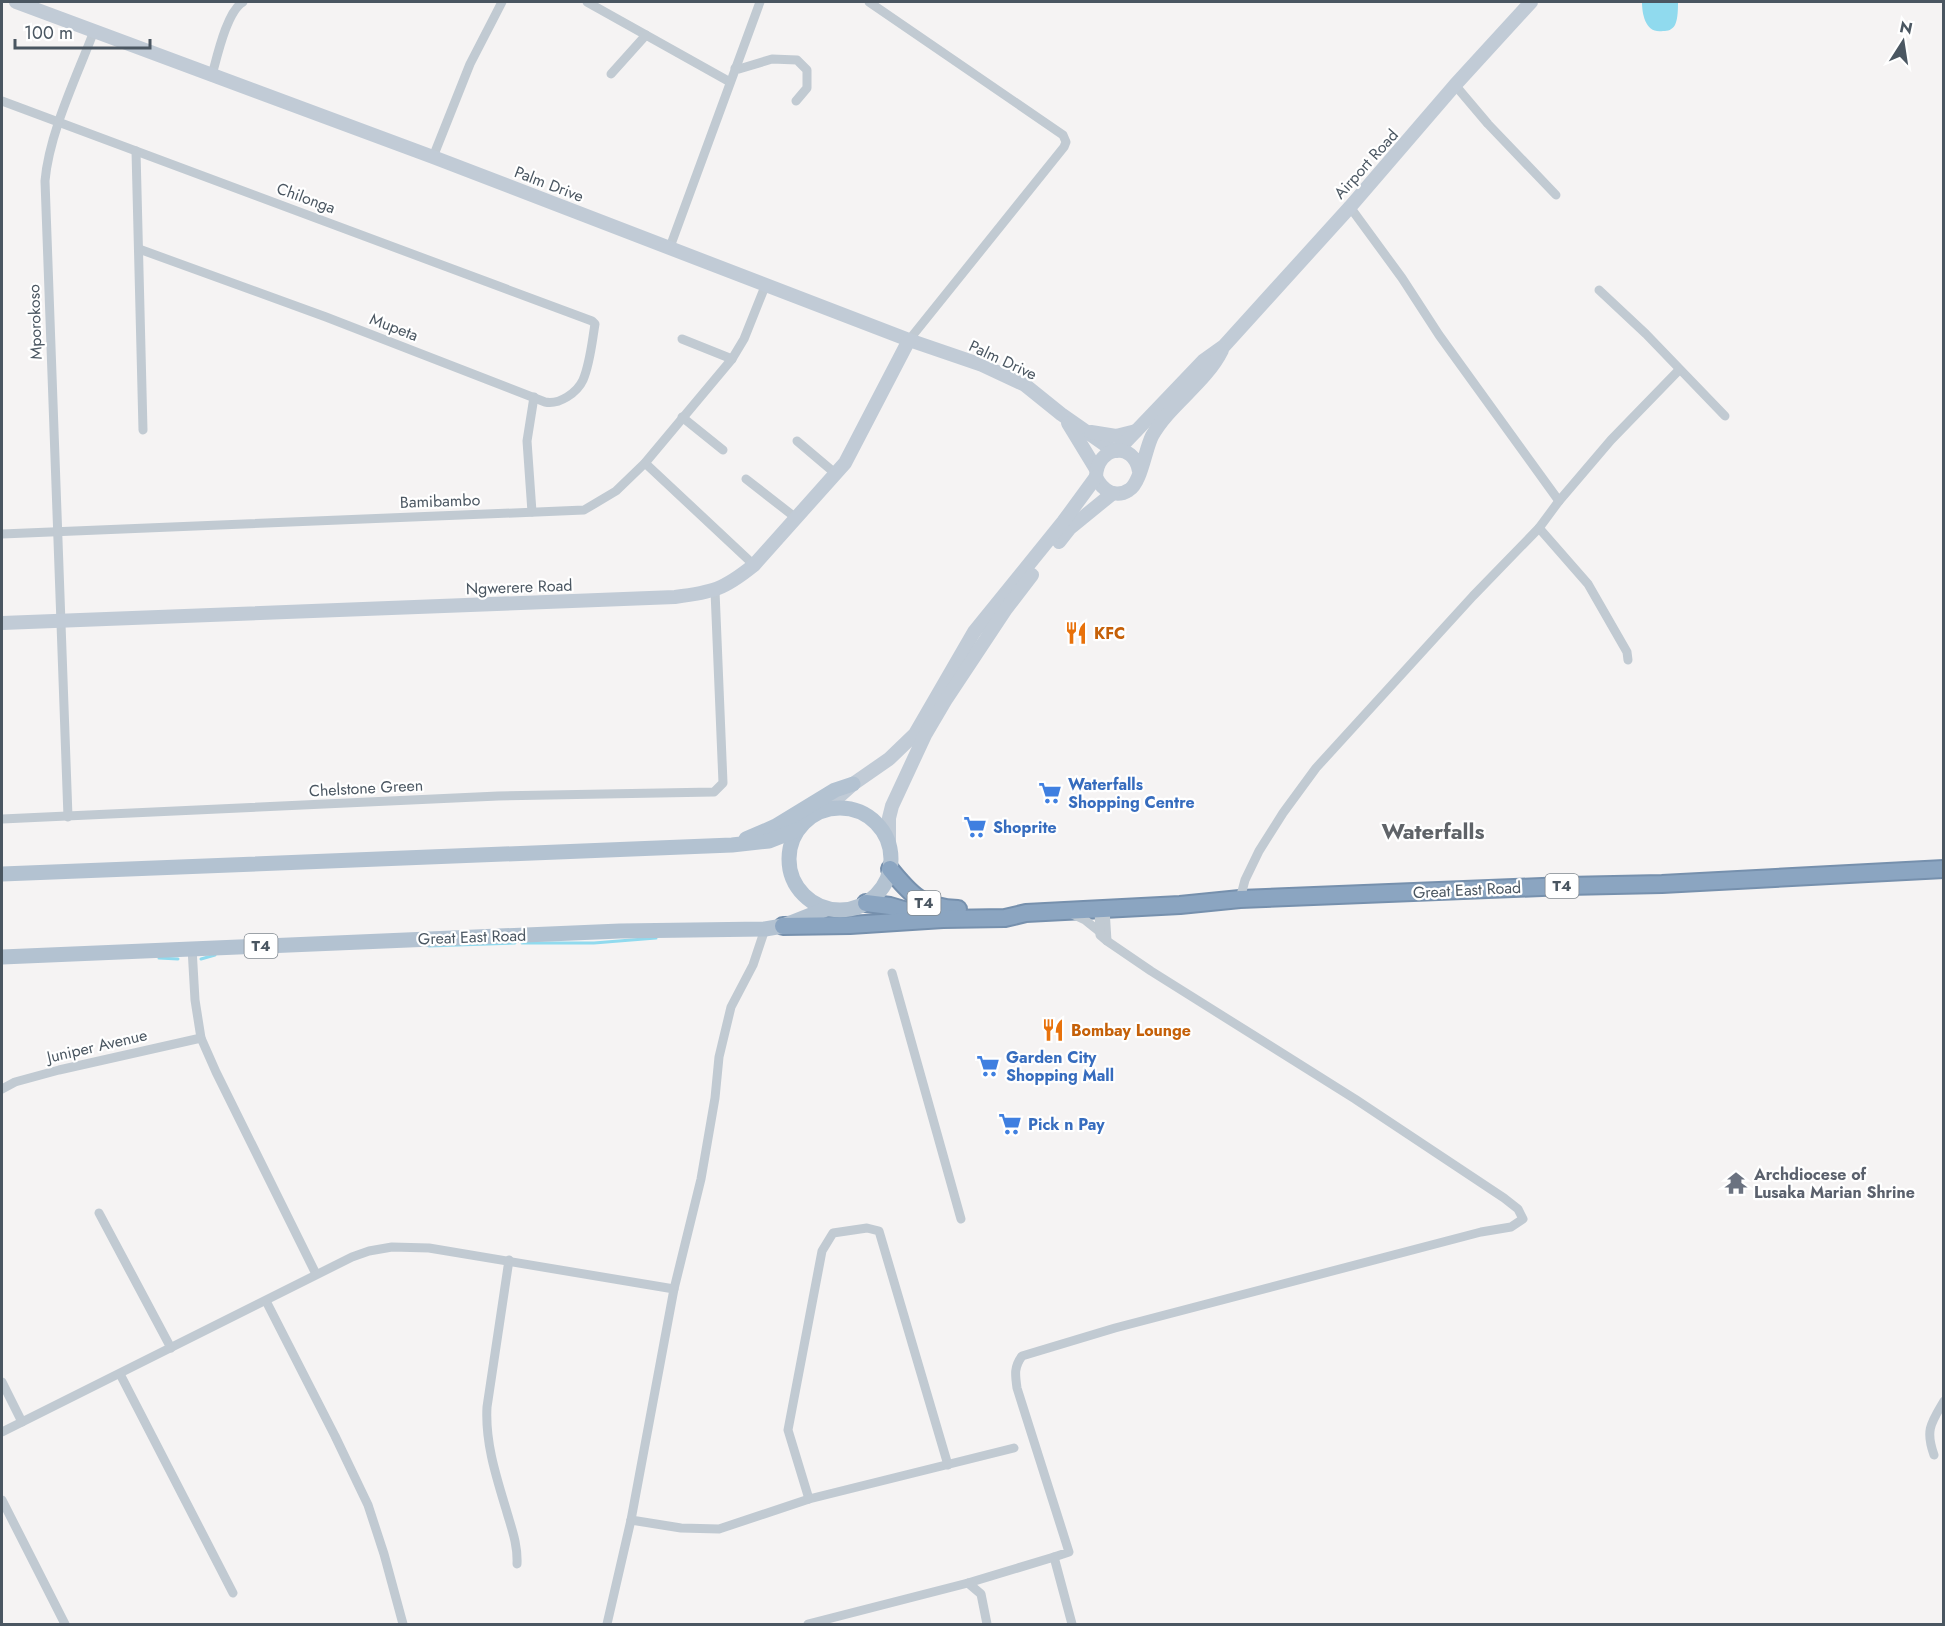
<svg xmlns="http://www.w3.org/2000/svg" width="1945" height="1626" font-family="Jost,sans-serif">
	<rect width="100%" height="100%" fill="#f5f3f3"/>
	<path fill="#90daee" d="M1642,2h36c0,6 0,17 -3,23 -3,5 -7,6 -12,6 -17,3 -21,-16 -21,-29z"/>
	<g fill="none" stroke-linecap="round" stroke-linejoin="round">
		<g stroke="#90daee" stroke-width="3">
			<path d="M522,943h72l62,-5"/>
			<path d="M429,946l86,-3"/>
			<path d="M159,958l19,1"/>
			<path d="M201,959l14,-4"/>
		</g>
		<g stroke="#7690ad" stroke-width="20">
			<g id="highway">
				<path d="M890,869c21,26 33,39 68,40"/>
				<path d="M866,903l24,3 31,9"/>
				<path d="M783,926l67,-1 93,-6 62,-1 21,-5 154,-8 60,-6 326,-13 96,-2 282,-15"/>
			</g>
		</g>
		<g stroke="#c1cad2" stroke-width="9">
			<path d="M587,2l143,80"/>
			<path d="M869,2l194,133 3,7 -2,5 -155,193"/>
			<path d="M735,68l4,1 33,-10 25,1 10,10v18l-11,13"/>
			<path d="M611,74l35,-39"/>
			<path d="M212,75c5,-18 15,-64 31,-73"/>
			<path d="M1455,85l33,39 68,71"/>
			<path d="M2,101l590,220 3,3c-3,18 -5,40 -12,56 -6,13 -24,25 -38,22l-219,-85 -187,-68"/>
			<path d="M136,151l7,279"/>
			<path d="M433,157l37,-93 32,-62"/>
			<path d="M1350,207l52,71 37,57 120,166"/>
			<path d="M670,247l90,-245"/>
			<path d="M1599,290l47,44 79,82"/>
			<path d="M682,339l50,20"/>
			<path d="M682,417l41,33"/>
			<path d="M797,441l39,33"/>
			<path d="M645,463l109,102"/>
			<path d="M746,479l50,39"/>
			<path d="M532,512l-5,-71 7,-44"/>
			<path d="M1539,528l49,56 39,68 1,8"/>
			<path d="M2,534l582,-24 32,-19 29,-28 87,-104 12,-20 22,-55"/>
			<path d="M68,817l-23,-636c4,-48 32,-105 49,-150"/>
			<path d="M2,819l496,-23 216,-4 9,-9 -8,-192"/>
			<path d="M1240,899l5,-19 14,-29 24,-38 33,-45 157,-172 66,-68 20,-27 52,-61 68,-70"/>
			<path d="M1105,909l2,32"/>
			<path d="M1072,914l13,6 15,12"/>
			<path d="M192,948l3,52 6,38 15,34 100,202"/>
			<path d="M892,973l69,246"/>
			<path d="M2,1089l13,-7 44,-12 142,-32"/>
			<path d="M99,1213l72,135"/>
			<path d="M509,1260l-22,147c-2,35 9,69 19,102 5,18 12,35 11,55"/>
			<path d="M266,1301l69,135 33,69 16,49 19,70"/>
			<path d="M120,1374l113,219"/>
			<path d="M2,1382l20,40"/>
			<path d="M2,1432l350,-175 17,-6 23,-4 37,1 245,41"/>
			<path d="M1934,1455c-9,-25 -3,-32 10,-54"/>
			<path d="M809,1499l-21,-69 34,-179 11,-18 34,-5 12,3 69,234"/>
			<path d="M2,1500l63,124"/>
			<path d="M631,1520l50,8 38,1 90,-30 205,-51"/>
			<path d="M1054,1557l15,-5 -52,-164c-2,-14 -3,-21 5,-32l93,-28 366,-96 30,-5 12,-8 -5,-10 -14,-11 -149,-99 -204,-128 -44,-30 -7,-6 -1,-26"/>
			<path d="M968,1583l13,11 6,30"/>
			<path d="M607,1624l24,-104 43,-231 27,-110 14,-81 4,-41 12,-50 22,-42 12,-36"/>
			<path d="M808,1624l160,-41 86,-26 18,67"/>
		</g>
		<g stroke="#c1cbd6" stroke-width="14">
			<path d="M16,2l417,155 476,183 73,25 43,20 36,29 53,37"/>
			<path d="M1068,423l28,46"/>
			<path d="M1091,432l25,4 20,-5"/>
			<path d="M1117,451l86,-90 21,-15 126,-139 105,-122 76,-83"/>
			<path d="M1139,471c-5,-30 -42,-26 -43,6 6,13 19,22 33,13 12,-7 16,-40 23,-54 18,-32 53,-52 70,-86"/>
			<path d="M1059,542l11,-14 43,-35"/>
			<path d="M2,623l673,-26c38,-5 48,-7 79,-32l91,-102 64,-123"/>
			<path d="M824,810l29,-26 36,-25 26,-25 59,-102 89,-110 33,-45"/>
			<path d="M889,843v-25l3,-12 33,-71 20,-34 61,-92 26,-34"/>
		</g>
		<g stroke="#b3c2d1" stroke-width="15">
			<circle cx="840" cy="859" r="51"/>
			<path d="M746,839l30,-13 59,-36 18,-6"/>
			<path d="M2,874l730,-29 37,-4 28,-11"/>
			<path d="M2,957l618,-26 145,-2 18,-3 43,-17"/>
		</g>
		<use href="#highway" stroke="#8ba5c1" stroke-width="16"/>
	</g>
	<defs>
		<g id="restaurant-bare" transform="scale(1.8)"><path d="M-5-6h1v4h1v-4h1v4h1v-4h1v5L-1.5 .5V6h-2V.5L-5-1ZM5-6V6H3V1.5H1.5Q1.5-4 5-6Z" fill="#e8710a" stroke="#fff" stroke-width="2.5" paint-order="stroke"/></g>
		<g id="supermarket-bare" transform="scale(1.8)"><path d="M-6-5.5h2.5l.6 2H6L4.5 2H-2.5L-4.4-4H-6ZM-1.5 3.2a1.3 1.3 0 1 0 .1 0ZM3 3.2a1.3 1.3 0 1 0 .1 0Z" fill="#3f7fe0" stroke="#fff" stroke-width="2.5" paint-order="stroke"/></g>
		<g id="temple-bare" transform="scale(1.8)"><path d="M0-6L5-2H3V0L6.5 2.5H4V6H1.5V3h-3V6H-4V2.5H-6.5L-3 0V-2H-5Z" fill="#6b7280" stroke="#fff" stroke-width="2.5" paint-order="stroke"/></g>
	</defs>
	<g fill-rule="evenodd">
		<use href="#restaurant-bare" x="1076" y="633"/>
		<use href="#supermarket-bare" x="1050" y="793"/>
		<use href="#supermarket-bare" x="975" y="827"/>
		<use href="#restaurant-bare" x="1053" y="1030"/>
		<use href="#supermarket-bare" x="988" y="1066"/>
		<use href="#supermarket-bare" x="1010" y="1124"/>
		<use href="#temple-bare" x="1736" y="1183"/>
	</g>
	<g text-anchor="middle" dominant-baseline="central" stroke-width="4.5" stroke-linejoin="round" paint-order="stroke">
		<g fill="#fff" stroke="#808990" stroke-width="1.5">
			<rect x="1545.5" y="874" width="33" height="24" rx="4.5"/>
			<rect x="907.5" y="891" width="33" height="24" rx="4.5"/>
			<rect x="244.5" y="934" width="33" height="24" rx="4.5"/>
		</g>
		<g font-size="15" font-weight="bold" fill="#4a5661">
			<text x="1562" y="886">T4</text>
			<text x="924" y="903">T4</text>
			<text x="261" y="946">T4</text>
		</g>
		<g font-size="16" fill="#4a5661" stroke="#fff">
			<text transform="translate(1366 164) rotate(-48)">Airport Road</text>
			<text transform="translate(549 184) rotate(21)">Palm Drive</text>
			<text transform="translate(306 198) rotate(20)">Chilonga</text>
			<text transform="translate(35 322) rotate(-92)">Mporokoso</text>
			<text transform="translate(394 327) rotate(21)">Mupeta</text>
			<text transform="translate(1003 360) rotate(25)">Palm Drive</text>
			<text transform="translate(440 501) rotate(-2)">Bamibambo</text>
			<text transform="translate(519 587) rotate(-2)">Ngwerere Road</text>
			<text transform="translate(366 788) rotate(-3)">Chelstone Green</text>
			<text transform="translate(1467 890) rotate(-3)">Great East Road</text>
			<text transform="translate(472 937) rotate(-2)">Great East Road</text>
			<text transform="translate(97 1046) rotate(-13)">Juniper Avenue</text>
		</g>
		<g font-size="16" font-weight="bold" fill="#c56008" stroke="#fff" text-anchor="start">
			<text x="1094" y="633">KFC</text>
			<text x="1071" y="1030">Bombay Lounge</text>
		</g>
		<g font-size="16" font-weight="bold" fill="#366cbe" stroke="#fff" text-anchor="start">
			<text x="1068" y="784">Waterfalls<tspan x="1068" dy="18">Shopping Centre</tspan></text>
			<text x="993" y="827">Shoprite</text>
			<text x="1006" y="1057">Garden City<tspan x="1006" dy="18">Shopping Mall</tspan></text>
			<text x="1028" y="1124">Pick n Pay</text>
		</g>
		<g font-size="16" font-weight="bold" fill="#5b616d" stroke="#fff" text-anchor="start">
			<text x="1754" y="1174">Archdiocese of<tspan x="1754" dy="18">Lusaka Marian Shrine</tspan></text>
		</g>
		<g font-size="22" font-weight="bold" fill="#5f6368" stroke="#fff">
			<text x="1433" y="831">Waterfalls</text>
		</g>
	</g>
	<rect width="1945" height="1626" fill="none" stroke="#4a5661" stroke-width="6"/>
	<g transform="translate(1903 42) rotate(12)" stroke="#ffffff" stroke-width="4.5" paint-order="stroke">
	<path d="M0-4.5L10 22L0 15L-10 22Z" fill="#4a5661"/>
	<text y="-9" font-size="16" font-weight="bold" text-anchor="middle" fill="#4a5661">N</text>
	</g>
	<path d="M15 39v9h135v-9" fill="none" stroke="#4a5661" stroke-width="3"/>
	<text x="24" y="39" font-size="18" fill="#4a5661" stroke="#ffffff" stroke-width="4.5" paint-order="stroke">100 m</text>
</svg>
